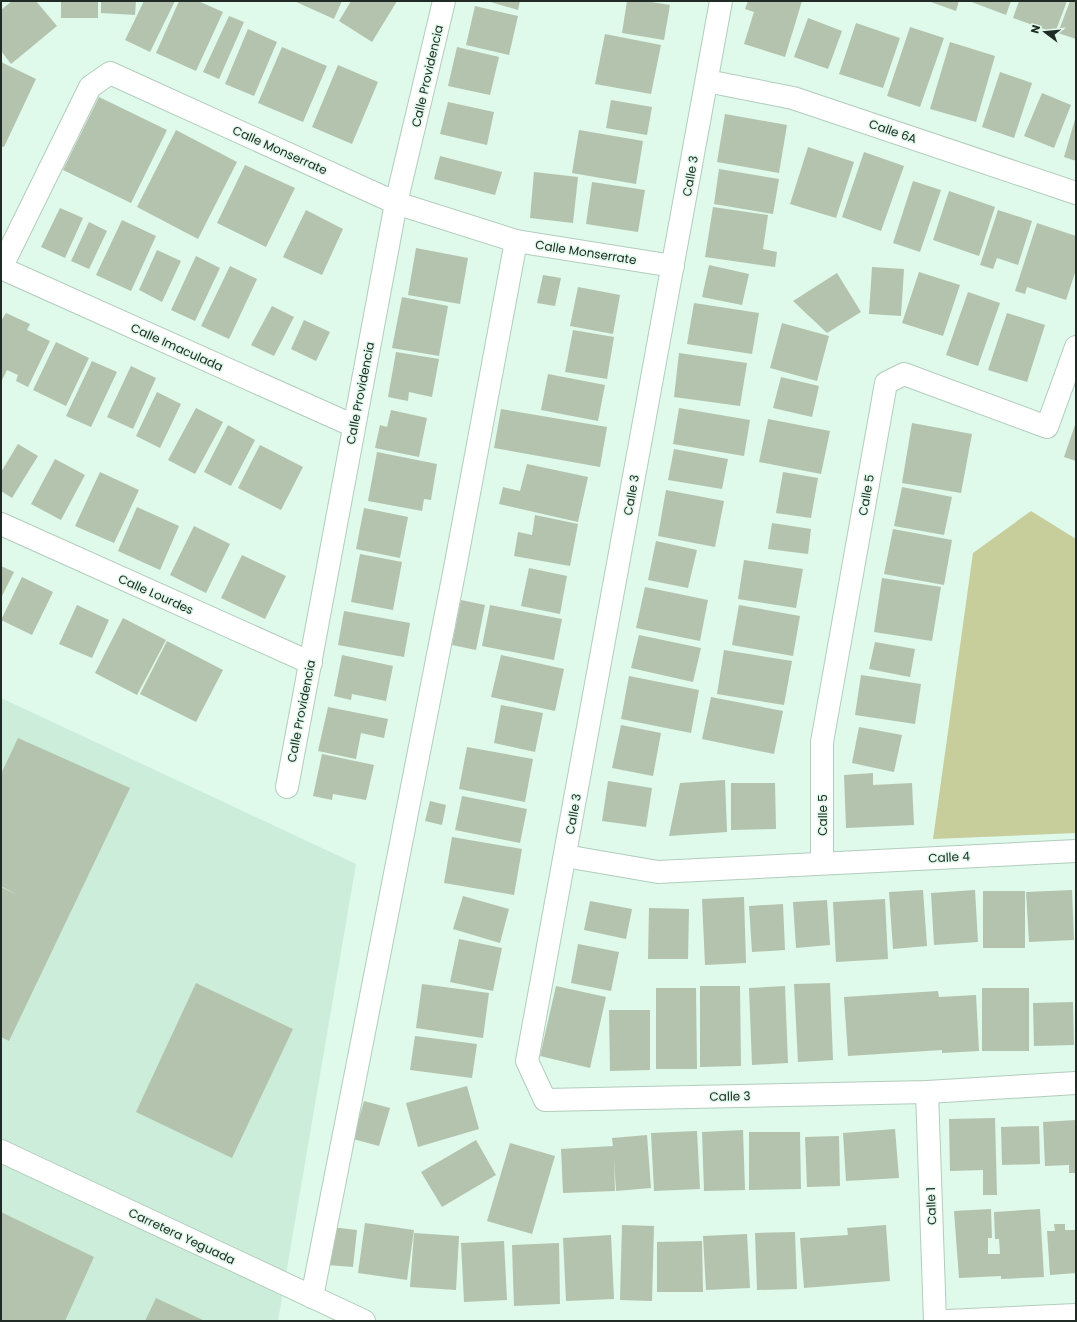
<svg xmlns="http://www.w3.org/2000/svg" width="1077" height="1322" font-family="Poppins,sans-serif">
	<rect width="100%" height="100%" fill="#dff9ea"/>
	<path fill="#ccedda" d="M1,698l355,166 -78,457h-277z"/>
	<path fill="#c8cd9c" d="M1031,511l45,28v294l-143,6 40,-286z"/>
	<g fill="#b4c3ae">
		<path d="M12,1h24l21,25 -46,38 -10,-13v-41z"/>
		<rect x="61" y="1" width="37" height="17"/>
		<path d="M101,1h35l-1,14 -34,-2z"/>
		<path d="M144,1h31l-25,51 -25,-12z"/>
		<path d="M179,1h19l25,11 -27,59 -40,-18z"/>
		<path d="M294,1h48l-8,18z"/>
		<path d="M351,1h46l-25,41 -33,-21z"/>
		<path d="M487,1h33l-2,9z"/>
		<path d="M627,1h18l25,4 -6,35 -42,-7z"/>
		<path d="M748,1h54l-17,56 -41,-13 10,-32 -9,-3z"/>
		<path d="M928,1h31l-3,10z"/>
		<path d="M969,1h42l-5,14z"/>
		<path d="M1019,1h48l-12,32 -42,-15z"/>
		<path d="M1070,1h6v38l-18,-6z"/>
		<path d="M475,6l43,10 -9,39 -43,-10z"/>
		<path d="M229,16l15,6 -25,57 -16,-7z"/>
		<path d="M808,18l34,13 -14,38 -34,-12z"/>
		<path d="M856,23l44,15 -17,50 -44,-14z"/>
		<path d="M910,27l34,11 -24,69 -33,-11z"/>
		<path d="M248,29l29,13 -23,54 -29,-12z"/>
		<path d="M605,34l56,11 -10,49 -56,-10z"/>
		<path d="M950,42l45,14 -19,66 -46,-13z"/>
		<path d="M282,47l45,19 -24,56 -45,-19z"/>
		<path d="M457,47l42,10 -9,38 -42,-9z"/>
		<path d="M1,62l35,17 -32,68 -3,-1z"/>
		<path d="M338,65l40,17 -26,62 -40,-17z"/>
		<path d="M1000,72l32,11 -18,55 -32,-11z"/>
		<path d="M1042,93l29,12 -17,43 -30,-12z"/>
		<path d="M99,97l68,33 -36,73 -68,-33z"/>
		<path d="M611,100l41,7 -5,28 -41,-7z"/>
		<path d="M448,102l46,10 -7,33 -47,-11z"/>
		<path d="M725,114l62,11 -8,48 -62,-11z"/>
		<path d="M1076,116v45l-12,-4z"/>
		<path d="M176,130l61,32 -39,77 -61,-32z"/>
		<path d="M579,130l64,11 -7,43 -64,-11z"/>
		<path d="M808,147l46,15 -18,56 -46,-14z"/>
		<path d="M864,152l40,14 -23,65 -39,-14z"/>
		<path d="M440,156l62,16 -7,23 -61,-16z"/>
		<path d="M245,165l50,23 -29,59 -49,-24z"/>
		<path d="M719,169l60,10 -6,35 -59,-10z"/>
		<path d="M534,172l44,5 -5,46 -43,-5z"/>
		<path d="M913,181l28,9 -21,62 -27,-9z"/>
		<path d="M592,182l53,8 -7,42 -52,-8z"/>
		<path d="M949,191l46,16 -16,49 -46,-16z"/>
		<path d="M713,207l55,8 -5,34 14,3 -2,15 -70,-10z"/>
		<path d="M60,208l23,10 -18,40 -24,-11z"/>
		<path d="M306,210l37,19 -21,46 -39,-18z"/>
		<path d="M998,210l34,11 -14,44 -21,-7 -4,11 -13,-4z"/>
		<path d="M122,220l34,16 -25,55 -35,-16z"/>
		<path d="M89,222l18,9 -18,38 -18,-8z"/>
		<path d="M1037,223l39,13v34l-10,30 -39,-13 -2,7 -10,-3z"/>
		<path d="M416,248l52,10 -8,46 -52,-9z"/>
		<path d="M157,250l24,11 -19,41 -23,-12z"/>
		<path d="M196,256l24,12 -25,53 -24,-11z"/>
		<path d="M709,265l40,9 -7,31 -40,-8z"/>
		<path d="M230,266l27,13 -28,60 -28,-13z"/>
		<path d="M872,267l32,2 -3,47 -32,-2z"/>
		<path d="M919,272l41,13 -17,51 -41,-13z"/>
		<path d="M837,273l24,39 -34,21 -34,-32z"/>
		<path d="M543,275l18,3 -6,28 -18,-3z"/>
		<path d="M578,287l42,8 -7,39 -43,-8z"/>
		<path d="M968,292l32,11 -22,63 -32,-11z"/>
		<path d="M402,297l46,9 -9,50 -47,-8z"/>
		<path d="M694,303l65,10 -7,41 -65,-10z"/>
		<path d="M272,306l22,11 -20,39 -23,-11z"/>
		<path d="M6,313l24,11 -3,6 23,11 -22,46 -12,-6 2,-6 -11,-5 -6,12v-61z"/>
		<path d="M1007,313l38,12 -18,57 -39,-12z"/>
		<path d="M304,320l26,12 -14,29 -25,-12z"/>
		<path d="M782,323l47,13 -12,45 -47,-13z"/>
		<path d="M573,330l41,7 -7,42 -42,-7z"/>
		<path d="M56,342l33,16 -23,48 -33,-16z"/>
		<path d="M396,352l43,7 -7,38 -23,-5 -1,9 -20,-4z"/>
		<path d="M679,353l68,10 -7,43 -66,-9z"/>
		<path d="M92,361l25,11 -26,55 -25,-11z"/>
		<path d="M131,366l25,12 -23,51 -26,-12z"/>
		<path d="M548,374l57,11 -7,36 -57,-11z"/>
		<path d="M781,377l38,9 -7,31 -39,-9z"/>
		<path d="M157,392l24,12 -21,44 -24,-12z"/>
		<path d="M196,408l27,14 -28,52 -27,-14z"/>
		<path d="M679,408l71,12 -6,36 -71,-12z"/>
		<path d="M501,409l106,18 -7,40 -106,-19z"/>
		<path d="M391,410l36,8 -8,39 -44,-9 5,-23 7,2z"/>
		<path d="M768,419l62,12 -9,43 -62,-12z"/>
		<path d="M1076,422v39l-12,-4z"/>
		<path d="M912,423l60,11 -11,59 -59,-10z"/>
		<path d="M228,425l27,15 -24,46 -27,-14z"/>
		<path d="M18,444l20,12 -26,42 -11,-7v-19z"/>
		<path d="M260,445l43,22 -22,43 -43,-22z"/>
		<path d="M674,449l54,10 -6,30 -54,-9z"/>
		<path d="M377,452l60,12 -6,36 -7,-1 -2,12 -54,-10z"/>
		<path d="M55,459l30,16 -24,45 -30,-16z"/>
		<path d="M527,464l61,13 -10,45 -79,-18 4,-17 17,4z"/>
		<path d="M100,472l39,18 -25,53 -39,-17z"/>
		<path d="M783,472l35,6 -7,40 -35,-5z"/>
		<path d="M902,487l50,10 -8,38 -50,-9z"/>
		<path d="M666,490l58,11 -9,46 -57,-11z"/>
		<path d="M137,507l42,19 -19,44 -42,-19z"/>
		<path d="M364,508l44,9 -8,41 -44,-9z"/>
		<path d="M535,515l43,9 -8,42 -56,-10 4,-24 14,3z"/>
		<path d="M772,523l39,6 -3,25 -40,-5z"/>
		<path d="M194,526l36,18 -24,49 -36,-18z"/>
		<path d="M893,529l59,11 -8,45 -60,-11z"/>
		<path d="M656,541l41,9 -9,38 -40,-8z"/>
		<path d="M360,554l42,8 -9,48 -42,-8z"/>
		<path d="M242,555l44,21 -21,43 -44,-21z"/>
		<path d="M744,560l59,9 -7,39 -58,-9z"/>
		<path d="M1,566l13,6 -13,26z"/>
		<path d="M529,568l38,8 -7,38 -39,-8z"/>
		<path d="M22,577l31,15 -21,43 -31,-15z"/>
		<path d="M882,578l59,9 -9,54 -58,-9z"/>
		<path d="M645,587l63,13 -8,41 -64,-13z"/>
		<path d="M461,600l24,5 -9,45 -24,-5z"/>
		<path d="M77,605l32,15 -17,38 -33,-14z"/>
		<path d="M490,605l72,14 -8,41 -72,-14z"/>
		<path d="M739,605l61,11 -7,40 -61,-11z"/>
		<path d="M344,611l66,12 -6,34 -66,-12z"/>
		<path d="M123,618l43,22 -29,55 -42,-22z"/>
		<path d="M639,635l62,13 -8,34 -62,-14z"/>
		<path d="M167,641l56,29 -27,52 -56,-28z"/>
		<path d="M875,642l40,7 -5,28 -41,-8z"/>
		<path d="M724,650l68,11 -8,44 -67,-11z"/>
		<path d="M342,655l51,11 -7,35 -34,-7 -1,6 -17,-4z"/>
		<path d="M501,655l63,14 -9,42 -64,-14z"/>
		<path d="M861,675l60,9 -6,40 -60,-9z"/>
		<path d="M629,676l70,14 -8,43 -70,-14z"/>
		<path d="M711,697l72,14 -9,43 -72,-15z"/>
		<path d="M501,705l42,8 -8,39 -41,-9z"/>
		<path d="M328,707l60,12 -4,19 -23,-5 -5,26 -38,-8z"/>
		<path d="M621,725l40,8 -8,43 -41,-8z"/>
		<path d="M859,727l43,8 -8,37 -42,-9z"/>
		<path d="M18,738l112,50 -121,253 -8,-4v-150l17,8 -17,-9v-112z"/>
		<path d="M467,747l66,12 -8,43 -66,-13z"/>
		<path d="M322,754l52,11 -8,35 -33,-6 -1,6 -19,-4z"/>
		<path d="M873,773v12l39,-2 2,42 -68,3 -2,-53z"/>
		<path d="M725,780l2,52 -58,4 11,-53z"/>
		<path d="M608,781l44,7 -6,39 -44,-6z"/>
		<path d="M731,783h44l1,46 -45,1z"/>
		<path d="M462,796l65,13 -7,34 -65,-13z"/>
		<path d="M430,801l16,4 -4,20 -17,-4z"/>
		<path d="M452,837l70,12 -8,46 -70,-12z"/>
		<path d="M923,890l4,56 -34,3 -4,-57z"/>
		<path d="M975,890l3,52 -44,3 -3,-52z"/>
		<path d="M1072,890l2,50 -45,2 -3,-50z"/>
		<rect x="983" y="891" width="42" height="57"/>
		<path d="M463,896l46,13 -9,34 -47,-14z"/>
		<path d="M744,897l2,66 -41,2 -3,-66z"/>
		<path d="M885,899l3,60 -52,3 -3,-60z"/>
		<path d="M827,900l3,45 -34,3 -3,-46z"/>
		<path d="M590,901l42,8 -6,30 -42,-9z"/>
		<path d="M783,904l2,46 -33,2 -3,-46z"/>
		<path d="M649,908l40,1 -1,50h-40z"/>
		<path d="M459,939l43,9 -9,43 -43,-9z"/>
		<path d="M578,944l41,8 -8,39 -40,-8z"/>
		<path d="M196,983l97,46 -61,129 -96,-46z"/>
		<path d="M830,983l3,77 -35,2 -4,-78z"/>
		<path d="M422,984l67,9 -6,45 -67,-10z"/>
		<path d="M556,986l50,11 -16,71 -50,-12z"/>
		<path d="M700,986h40l1,80 -41,1z"/>
		<path d="M785,986l3,77 -36,2 -3,-77z"/>
		<path d="M656,988h40l1,81h-41z"/>
		<rect x="982" y="988" width="47" height="63"/>
		<path d="M938,991l1,6 37,-2 3,56 -37,2v-3l-94,6 -4,-59z"/>
		<path d="M1073,1002l1,43 -40,1 -1,-43z"/>
		<path d="M609,1010h41v60l-40,1z"/>
		<path d="M415,1036l62,8 -5,34 -62,-8z"/>
		<path d="M467,1086l12,43 -61,18 -12,-44z"/>
		<path d="M364,1101l26,7 -11,38 -26,-7z"/>
		<path d="M995,1118l2,77h-14v-25l-33,1 -1,-52z"/>
		<path d="M1076,1120v53h-7v-8l-24,1 -2,-44z"/>
		<path d="M1039,1126l1,38 -38,1 -1,-38z"/>
		<path d="M895,1129l4,49 -53,3 -3,-48z"/>
		<path d="M743,1130l2,60 -41,1 -2,-59z"/>
		<path d="M697,1131l3,58 -46,2 -3,-58z"/>
		<path d="M749,1132h51l1,57 -52,1z"/>
		<path d="M647,1135l4,53 -35,3 -2,-32 1,32 -52,2 -2,-44 52,-3 -1,-8z"/>
		<path d="M839,1136l1,50 -33,1 -2,-50z"/>
		<path d="M476,1140l20,35 -54,32 -21,-35z"/>
		<path d="M510,1143l45,13 -23,78 -45,-13z"/>
		<path d="M991,1209l1,29h-4v16h12l-1,-15h-4l-1,-27 46,-3 4,68 -43,2v-3l-42,2 -5,-67z"/>
		<path d="M1,1212l93,45 -29,64h-64z"/>
		<path d="M365,1223l49,7 -7,50 -49,-7z"/>
		<path d="M1054,1224h11v6h11v43l-26,2 -3,-44h8z"/>
		<path d="M622,1225l32,1 -2,75 -32,-1z"/>
		<path d="M886,1225l4,56 -86,7 -4,-50 48,-3 -1,-7z"/>
		<path d="M331,1227l26,3 -4,37 -26,-2z"/>
		<path d="M795,1232l2,57 -40,1 -2,-57z"/>
		<path d="M414,1233l45,3 -3,54 -46,-3z"/>
		<path d="M747,1234l3,54 -44,2 -3,-54z"/>
		<path d="M611,1235l3,64 -48,2 -3,-63z"/>
		<path d="M504,1241l3,59 -43,2 -3,-59z"/>
		<path d="M702,1241l1,51h-46v-50z"/>
		<path d="M559,1243l1,61 -46,2 -2,-61z"/>
		<path d="M156,1298l49,23h-60z"/>
	</g>
	<g fill="none" stroke-linecap="round" stroke-linejoin="round">
		<g stroke="#b2ccbd" stroke-width="24">
			<g id="minor">
				<path d="M721,1l-194,1060 18,39 382,-8 149,-9"/>
				<path d="M707,81l86,17 283,95"/>
				<path d="M1,268l89,-181 20,-14 286,130 120,38 157,25"/>
				<path d="M1,268l353,158"/>
				<path d="M1,524l310,139"/>
				<path d="M287,787l109,-584 48,-202"/>
				<path d="M565,856l93,16 418,-21"/>
				<path d="M822,863v-121l64,-359 18,-9 143,53 29,-80"/>
				<path d="M927,1092l8,229"/>
				<path d="M1,1151l363,170"/>
				<path d="M312,1297l143,-729 61,-327"/>
				<path d="M947,1321l129,-6"/>
			</g>
		</g>
		<use href="#minor" stroke="#fff" stroke-width="22"/>
	</g>
	<g text-anchor="middle" dominant-baseline="central" stroke-width="3" stroke-linejoin="round" paint-order="stroke">
		<g font-size="12" fill="#212b25" stroke="#dff9ea">
			<text transform="translate(427 76) rotate(-77)">Calle Providencia</text>
			<text transform="translate(893 131) rotate(19)">Calle 6A</text>
			<text transform="translate(280 150) rotate(24)">Calle Monserrate</text>
			<text transform="translate(690 176) rotate(-80)">Calle 3</text>
			<text transform="translate(586 252) rotate(9)">Calle Monserrate</text>
			<text transform="translate(177 347) rotate(24)">Calle Imaculada</text>
			<text transform="translate(360 393) rotate(-79)">Calle Providencia</text>
			<text transform="translate(631 495) rotate(-80)">Calle 3</text>
			<text transform="translate(866 495) rotate(-80)">Calle 5</text>
			<text transform="translate(156 594) rotate(24)">Calle Lourdes</text>
			<text transform="translate(301 711) rotate(-79)">Calle Providencia</text>
			<text transform="translate(573 814) rotate(-80)">Calle 3</text>
			<text transform="translate(822 815) rotate(-90)">Calle 5</text>
			<text transform="translate(949 857) rotate(-3)">Calle 4</text>
			<text transform="translate(730 1096) rotate(-1)">Calle 3</text>
			<text transform="translate(931 1206) rotate(-92)">Calle 1</text>
			<text transform="translate(182 1236) rotate(25)">Carretera Yeguada</text>
		</g>
	</g>
	<rect width="1077" height="1322" fill="none" stroke="#212b25" stroke-width="4"/>
	<g transform="translate(1045 32) rotate(286)" stroke="#dff9ea" stroke-width="3" paint-order="stroke">
	<path d="M0-3L7 15L0 10L-7 15Z" fill="#212b25"/>
	<text y="-6" font-size="11" font-weight="bold" text-anchor="middle" fill="#212b25">N</text>
	</g>
</svg>
